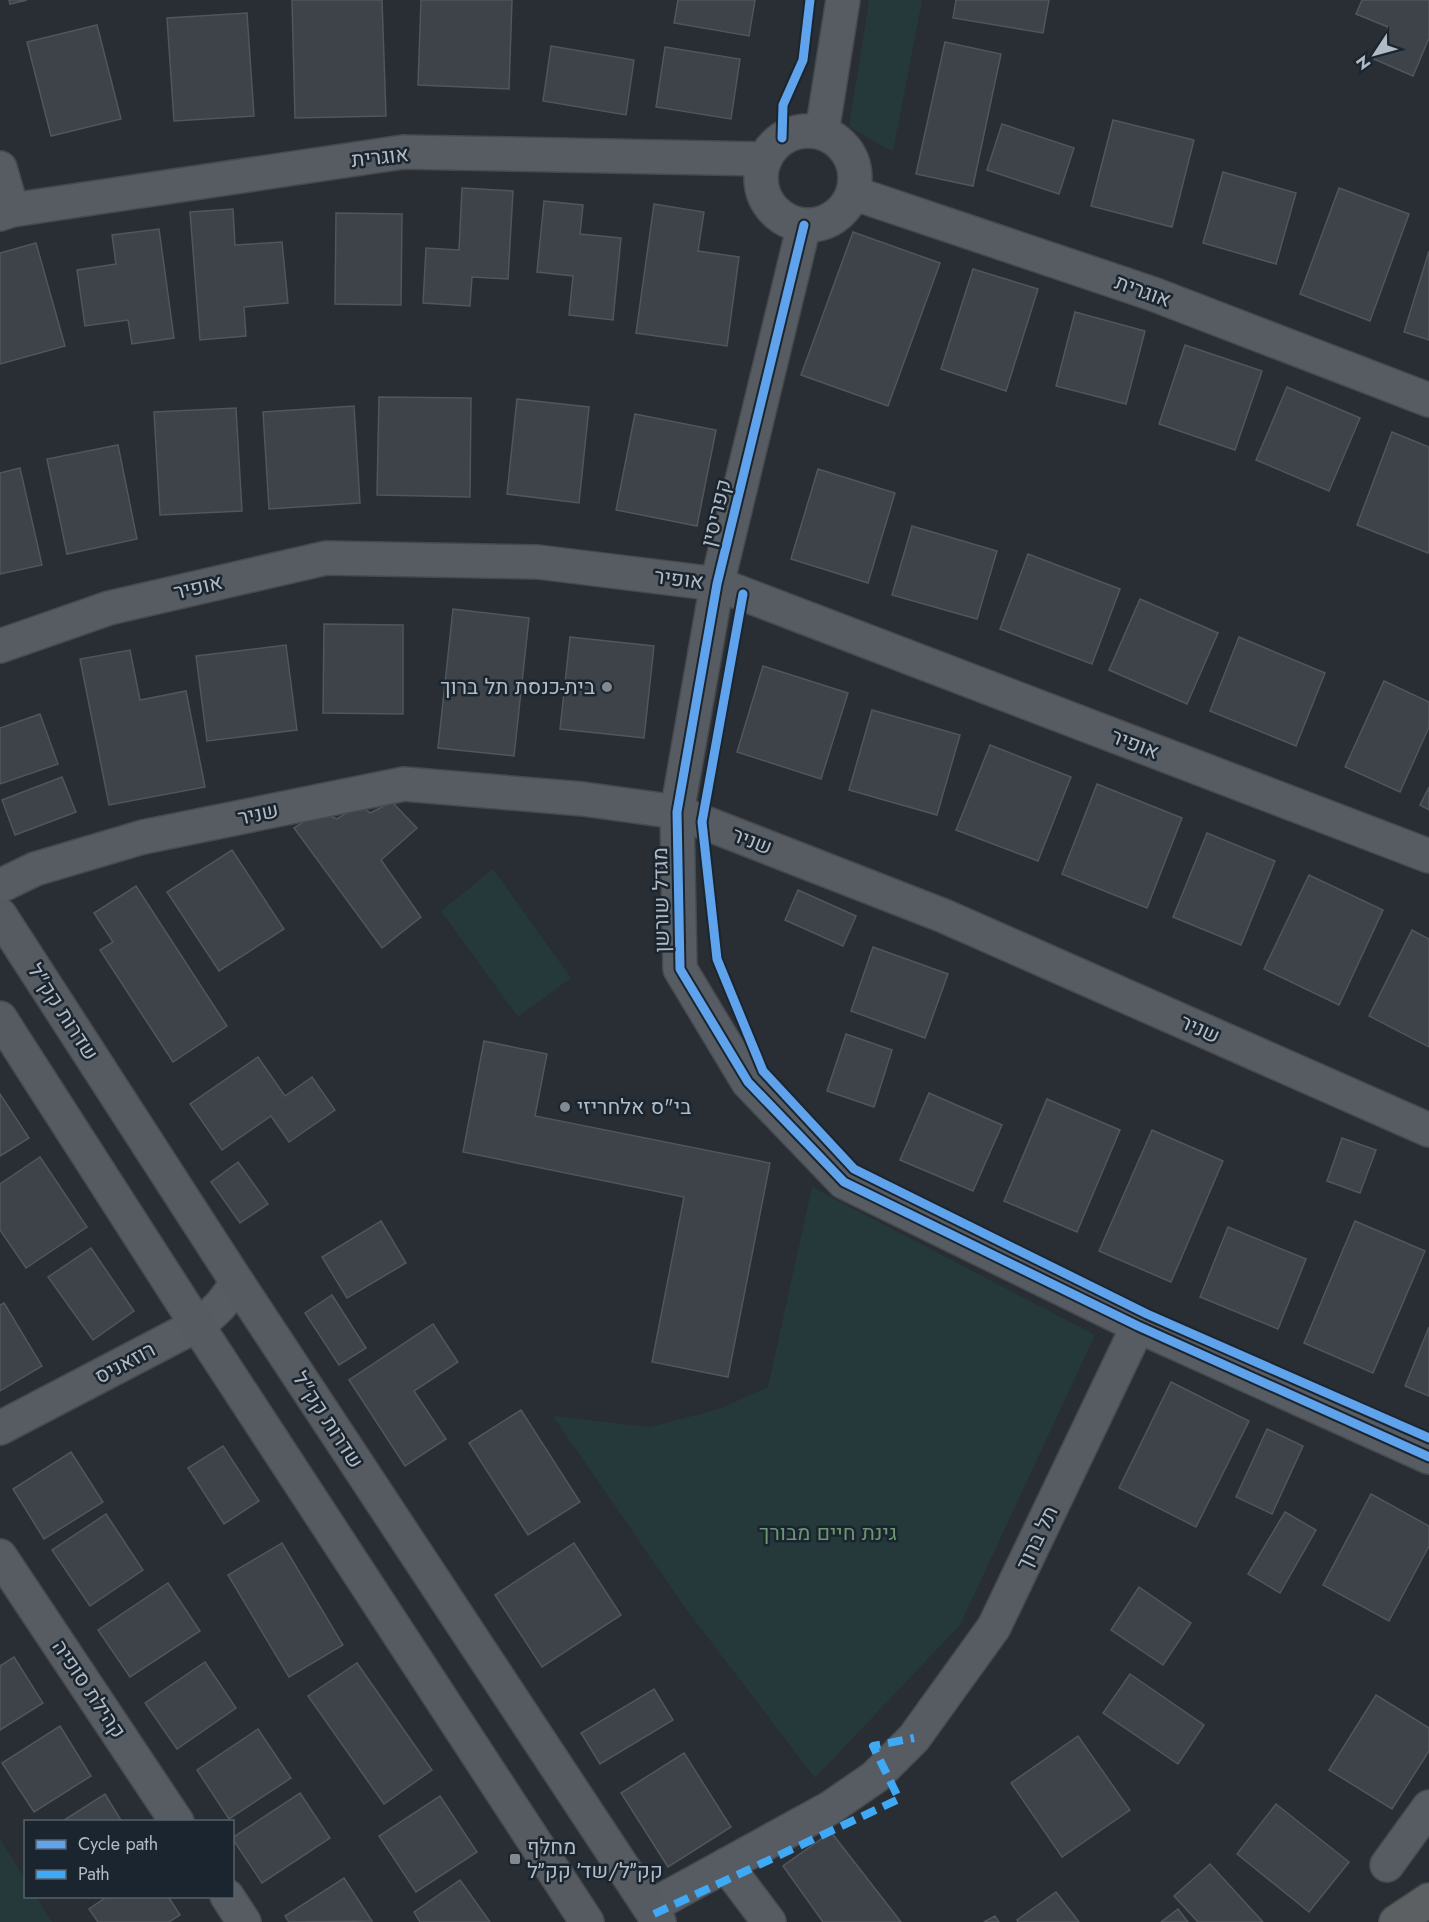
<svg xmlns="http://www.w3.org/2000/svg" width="1429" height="1922" font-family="Jost,Heebo,sans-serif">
	<rect width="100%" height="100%" fill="#282e34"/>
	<g fill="#25383a">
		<path d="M869,0h53l-29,152 -44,-25z"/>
		<path d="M493,869l78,109 -53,39 -77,-106z"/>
		<path d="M812,1187l283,148 -135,290 -145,153 -129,-169 -133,-193 97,11 69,-18 49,-22z"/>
		<path d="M0,1839l25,40 1,17 10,1 16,25h-52z"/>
	</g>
	<g fill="#3d4348" stroke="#50565c" stroke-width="1.5">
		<path d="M9,0h18l-17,4z"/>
		<path d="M292,0h90l4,116 -91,2z"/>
		<path d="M421,0h91l-3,89 -91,-4z"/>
		<path d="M678,0h77l-6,36 -75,-13z"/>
		<path d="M956,0h93l-6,33 -90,-15z"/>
		<path d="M1362,0h67v38l-16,38 -39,-17 14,-32 -32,-13z"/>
		<path d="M247,13l7,103 -80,5 -7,-103z"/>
		<path d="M97,25l24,94 -70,17 -24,-94z"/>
		<path d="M945,42l56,12 -28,132 -57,-12z"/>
		<path d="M551,46l83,14 -8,55 -83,-14z"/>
		<path d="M665,47l75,12 -9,60 -75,-12z"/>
		<path d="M1113,120l81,20 -22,87 -81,-21z"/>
		<path d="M1002,124l72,24 -15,46 -72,-24z"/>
		<path d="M1223,172l73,21 -20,71 -73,-21z"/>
		<path d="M462,188l51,3 -5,88 -36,-2 -2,29 -47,-3 3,-55 33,2z"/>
		<path d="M1339,188l70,26 -39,107 -70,-27z"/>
		<path d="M544,201l39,4 -3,29 41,4 -8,82 -44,-5 4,-39 -36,-4z"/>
		<path d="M654,204l50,8 -6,39 41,6 -12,89 -91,-13z"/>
		<path d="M233,209l2,36 47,-3 6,61 -44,4 2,29 -46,4 -10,-128z"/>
		<path d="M336,213l66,1 -1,91 -66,-1z"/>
		<path d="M159,229l15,109 -42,6 -4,-24 -43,6 -8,-56 39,-6 -4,-29z"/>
		<path d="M853,232l87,31 -52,143 -87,-31z"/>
		<path d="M36,243l29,103 -65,18v-111z"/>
		<path d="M1429,251v89l-25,-8z"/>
		<path d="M973,269l65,20 -32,102 -65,-22z"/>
		<path d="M1075,312l70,19 -19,73 -70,-18z"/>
		<path d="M1185,345l77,26 -27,79 -76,-26z"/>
		<path d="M1287,387l73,31 -31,73 -73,-31z"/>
		<path d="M379,397l92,1 -1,99 -93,-2z"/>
		<path d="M517,399l72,8 -10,96 -72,-9z"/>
		<path d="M354,406l6,97 -91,6 -6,-97z"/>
		<path d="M236,408l6,103 -82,4 -6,-103z"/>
		<path d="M635,414l81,16 -19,96 -81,-16z"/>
		<path d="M1392,432l37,15v102l-1,4 -71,-28z"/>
		<path d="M118,445l19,94 -70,15 -20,-95z"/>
		<path d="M20,468l22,97 -42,9v-101z"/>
		<path d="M818,469l77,24 -27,90 -77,-24z"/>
		<path d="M912,526l85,25 -20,68 -85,-24z"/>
		<path d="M1028,554l92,35 -28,75 -92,-35z"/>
		<path d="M1140,599l78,34 -31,71 -78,-34z"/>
		<path d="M453,609l76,9 -15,138 -76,-8z"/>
		<path d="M324,624l79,1v89l-80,-1z"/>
		<path d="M570,637l84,9 -10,92 -84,-9z"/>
		<path d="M1239,637l86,36 -29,73 -86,-35z"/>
		<path d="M286,645l11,85 -90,11 -11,-85z"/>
		<path d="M130,650l10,50 46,-9 19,96 -96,18 -29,-146z"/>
		<path d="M763,666l85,27 -27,86 -84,-27z"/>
		<path d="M1384,681l45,21v25l-29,65 -55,-25z"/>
		<path d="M872,710l88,25 -23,80 -88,-25z"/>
		<path d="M40,714l18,50 -58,20v-56z"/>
		<path d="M990,745l81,32 -33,84 -82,-31z"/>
		<path d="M62,777l14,35 -61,23 -13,-35z"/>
		<path d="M1097,784l85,34 -35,90 -85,-34z"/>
		<path d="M1429,787v23l-9,-5z"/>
		<path d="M392,802l25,26 -36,32 40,57 -39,31 -88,-120 25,-16 18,7 23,-14 10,8z"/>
		<path d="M1207,833l68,28 -34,84 -68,-28z"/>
		<path d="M232,850l52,79 -65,42 -52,-79z"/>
		<path d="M1309,875l74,35 -44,95 -75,-36z"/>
		<path d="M136,886l91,140 -54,36 -73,-112 13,-8 -19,-29z"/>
		<path d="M798,890l58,26 -13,30 -58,-26z"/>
		<path d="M1412,930l17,9v108l-60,-31z"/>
		<path d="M873,947l75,27 -23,64 -74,-27z"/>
		<path d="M846,1034l46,16 -18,57 -47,-16z"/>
		<path d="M484,1041l63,13 -12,62 235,47 -42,214 -76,-15 32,-165 -221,-45z"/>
		<path d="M258,1057l27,39 27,-19 23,33 -46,32 -18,-26 -49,34 -32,-46z"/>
		<path d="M929,1093l73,32 -29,66 -73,-31z"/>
		<path d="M0,1094l29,44 -29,18z"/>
		<path d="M1047,1099l73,31 -43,102 -73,-31z"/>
		<path d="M1152,1130l71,31 -52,121 -72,-31z"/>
		<path d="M1342,1138l34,12 -16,43 -33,-12z"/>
		<path d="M40,1157l47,70 -61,41 -26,-38v-46z"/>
		<path d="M238,1162l30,42 -28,19 -29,-41z"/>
		<path d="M381,1221l25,42 -59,35 -25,-41z"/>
		<path d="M1355,1221l70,30 -52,122 -69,-30z"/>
		<path d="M1228,1227l78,32 -28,70 -78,-32z"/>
		<path d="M91,1248l43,63 -41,29 -45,-63z"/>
		<path d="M332,1295l34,53 -27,17 -34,-52z"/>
		<path d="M4,1303l38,63 -42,25v-86z"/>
		<path d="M433,1324l25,38 -44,29 32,48 -41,27 -56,-86z"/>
		<path d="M1429,1327v69l-24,-10z"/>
		<path d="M1171,1382l78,39 -53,106 -77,-39z"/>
		<path d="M521,1410l59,92 -52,33 -59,-92z"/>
		<path d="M1267,1429l36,17 -31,68 -36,-17z"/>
		<path d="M223,1446l36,55 -35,23 -36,-56z"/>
		<path d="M71,1452l32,50 -59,37 -31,-50z"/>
		<path d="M1371,1494l58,32v20l-40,75 -66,-36z"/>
		<path d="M1285,1512l31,18 -36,63 -32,-19z"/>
		<path d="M106,1514l37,56 -53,36 -38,-56z"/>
		<path d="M282,1543l61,102 -54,32 -61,-102z"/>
		<path d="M574,1543l47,72 -79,52 -47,-72z"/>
		<path d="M168,1583l32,48 -70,46 -32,-47z"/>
		<path d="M1139,1587l52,36 -28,42 -52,-35z"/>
		<path d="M14,1657l29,46 -43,27v-64z"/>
		<path d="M205,1662l31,46 -59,41 -32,-46z"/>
		<path d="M357,1663l75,107 -48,34 -76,-108z"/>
		<path d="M1130,1674l74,51 -26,39 -75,-51z"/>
		<path d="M654,1689l19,31 -73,44 -19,-31z"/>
		<path d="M1376,1695l53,33v23l-37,58 -63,-39z"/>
		<path d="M60,1726l31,50 -57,36 -32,-49z"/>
		<path d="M258,1729l33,49 -62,41 -32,-49z"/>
		<path d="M1078,1736l52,74 -68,47 -51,-74z"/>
		<path d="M684,1753l47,74 -63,40 -47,-74z"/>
		<path d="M300,1793l30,45 -68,45 -30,-45z"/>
		<path d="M105,1794l17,28h-61z"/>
		<path d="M440,1796l37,56 -61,40 -37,-56z"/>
		<path d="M1276,1804l73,58 -40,50 -72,-58z"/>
		<path d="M831,1832l70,90h-78l-40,-56z"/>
		<path d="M1210,1864l53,58h-65l-24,-26z"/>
		<path d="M344,1878l28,43 -83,1 -4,-6z"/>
		<path d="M460,1880l30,42h-70l-6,-10z"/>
		<path d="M1056,1892l23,30h-61l-1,-2z"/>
		<path d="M108,1896h60l12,19 -11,7h-71l-9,-13z"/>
		<path d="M1178,1909l10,13h-27z"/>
		<path d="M995,1916l4,6h-15z"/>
	</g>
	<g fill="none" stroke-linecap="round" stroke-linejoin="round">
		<g stroke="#464a4f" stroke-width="36">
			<g id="minor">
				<path d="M0,168l12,42"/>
				<path d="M853,193l300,101 276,106"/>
				<path d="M0,214l12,-4 391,-58 362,7"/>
				<path d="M0,646l109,-38 217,-50 212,4 179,22 712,272"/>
				<path d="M0,886l35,-17 108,-32 261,-53 179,15 94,13 267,104 485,214"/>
				<path d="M0,1428l197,-103c19,-13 28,-23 40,-43"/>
				<path d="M0,1556l177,266"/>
				<path d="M726,1865l43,57"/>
				<path d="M1387,1865l42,-58"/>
				<path d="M227,1896l17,26"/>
				<path d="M650,1907l180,-99 45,-31 39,-39 80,-111 144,-301"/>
			</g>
		</g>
		<g stroke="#464a4f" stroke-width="36">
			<g id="tertiary">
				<circle cx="808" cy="178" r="47"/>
				<path d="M822,132l21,-132"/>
				<path d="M804,225l-87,359 -40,228 3,157 68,113 96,100 294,144 291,131"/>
			</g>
		</g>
		<g stroke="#464a4f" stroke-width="36">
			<g id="secondary">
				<path d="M0,915l237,367 422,640"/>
				<path d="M0,1018l197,307 390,597"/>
			</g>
		</g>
		<g stroke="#454a4f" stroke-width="36">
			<path id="motorway" d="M1396,1922l33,-22"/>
		</g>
		<use href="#minor" stroke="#575c63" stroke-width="33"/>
		<use href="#tertiary" stroke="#575c63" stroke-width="33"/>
		<use href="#secondary" stroke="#565b61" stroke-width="33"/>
		<use href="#motorway" stroke="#5c6063" stroke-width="33"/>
		<path stroke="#3fa9f5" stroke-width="8" stroke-dasharray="15 8" stroke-linecap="butt" d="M654,1914l245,-115 -26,-53 41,-8"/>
		<g stroke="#1b252f" stroke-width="13">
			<g id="cycleway">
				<path d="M782,138l1,-33 20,-45 7,-60"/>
				<path d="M804,225l-87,359 -40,228 3,157 68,113 96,100 294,144 291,131"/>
				<path d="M743,594l-41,228 15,137 46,112 91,98 293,145 282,124"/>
			</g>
		</g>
		<use href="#cycleway" stroke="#60a3ed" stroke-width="9"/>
	</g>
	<g fill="#818a93" stroke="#1b252f" stroke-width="2">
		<circle cx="607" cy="687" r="6"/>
		<circle cx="565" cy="1107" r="6"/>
		<rect x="509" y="1853" width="12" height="12" rx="3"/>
	</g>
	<g text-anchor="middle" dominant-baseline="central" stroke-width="5" stroke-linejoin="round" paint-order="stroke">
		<g font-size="21" fill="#b1bbc6" stroke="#1b252f">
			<text transform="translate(380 157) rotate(-6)">אוגרית</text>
			<text transform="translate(1143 291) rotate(20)">אוגרית</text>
			<text transform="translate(716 513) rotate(-76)">קפריסין</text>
			<text transform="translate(679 579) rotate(7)">אופיר</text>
			<text transform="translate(198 587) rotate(-13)">אופיר</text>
			<text transform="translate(1135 744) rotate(21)">אופיר</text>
			<text transform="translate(258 814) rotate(-12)">שניר</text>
			<text transform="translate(752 841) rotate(21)">שניר</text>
			<text transform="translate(661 900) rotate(-91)">מגדל שורשן</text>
			<text transform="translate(63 1012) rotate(57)">שדרות קק"ל</text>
			<text transform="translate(1200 1029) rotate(24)">שניר</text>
			<text transform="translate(125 1363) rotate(-28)">רוזאניס</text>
			<text transform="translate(328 1420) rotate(57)">שדרות קק"ל</text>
			<text transform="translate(1037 1538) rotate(-64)">תל ברוך</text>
			<text transform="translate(89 1689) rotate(56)">קהילת סופיה</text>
		</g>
		<g font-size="21" fill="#b1bbc6" stroke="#1b252f" text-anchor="start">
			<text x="595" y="687" text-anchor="end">בית-כנסת תל ברוך</text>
			<text x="577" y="1107">בי"ס אלחריזי</text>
			<text x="527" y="1847">מחלף<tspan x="527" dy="24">קק״ל/שד׳ קק״ל</tspan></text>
		</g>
		<g font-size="21" fill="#69976f" stroke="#1b252f">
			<text x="828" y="1533">גינת חיים מבורך</text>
		</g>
	</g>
	<rect x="24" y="1820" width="210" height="78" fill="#1b252f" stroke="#57616b" stroke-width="1.5"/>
	<rect x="36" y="1840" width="30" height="9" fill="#60a3ed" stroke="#57616b" stroke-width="1.5"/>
	<text x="78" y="1850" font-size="18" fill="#b1bbc6">Cycle path</text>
	<rect x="36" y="1870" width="30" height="9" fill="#3fa9f5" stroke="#57616b" stroke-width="1.5"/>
	<text x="78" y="1880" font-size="18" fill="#b1bbc6">Path</text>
	<g transform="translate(1375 54) rotate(234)" stroke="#1b252f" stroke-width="4.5" paint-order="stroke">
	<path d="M0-4.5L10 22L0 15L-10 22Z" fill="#b1bbc6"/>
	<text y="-9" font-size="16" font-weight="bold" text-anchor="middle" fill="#b1bbc6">N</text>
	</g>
</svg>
